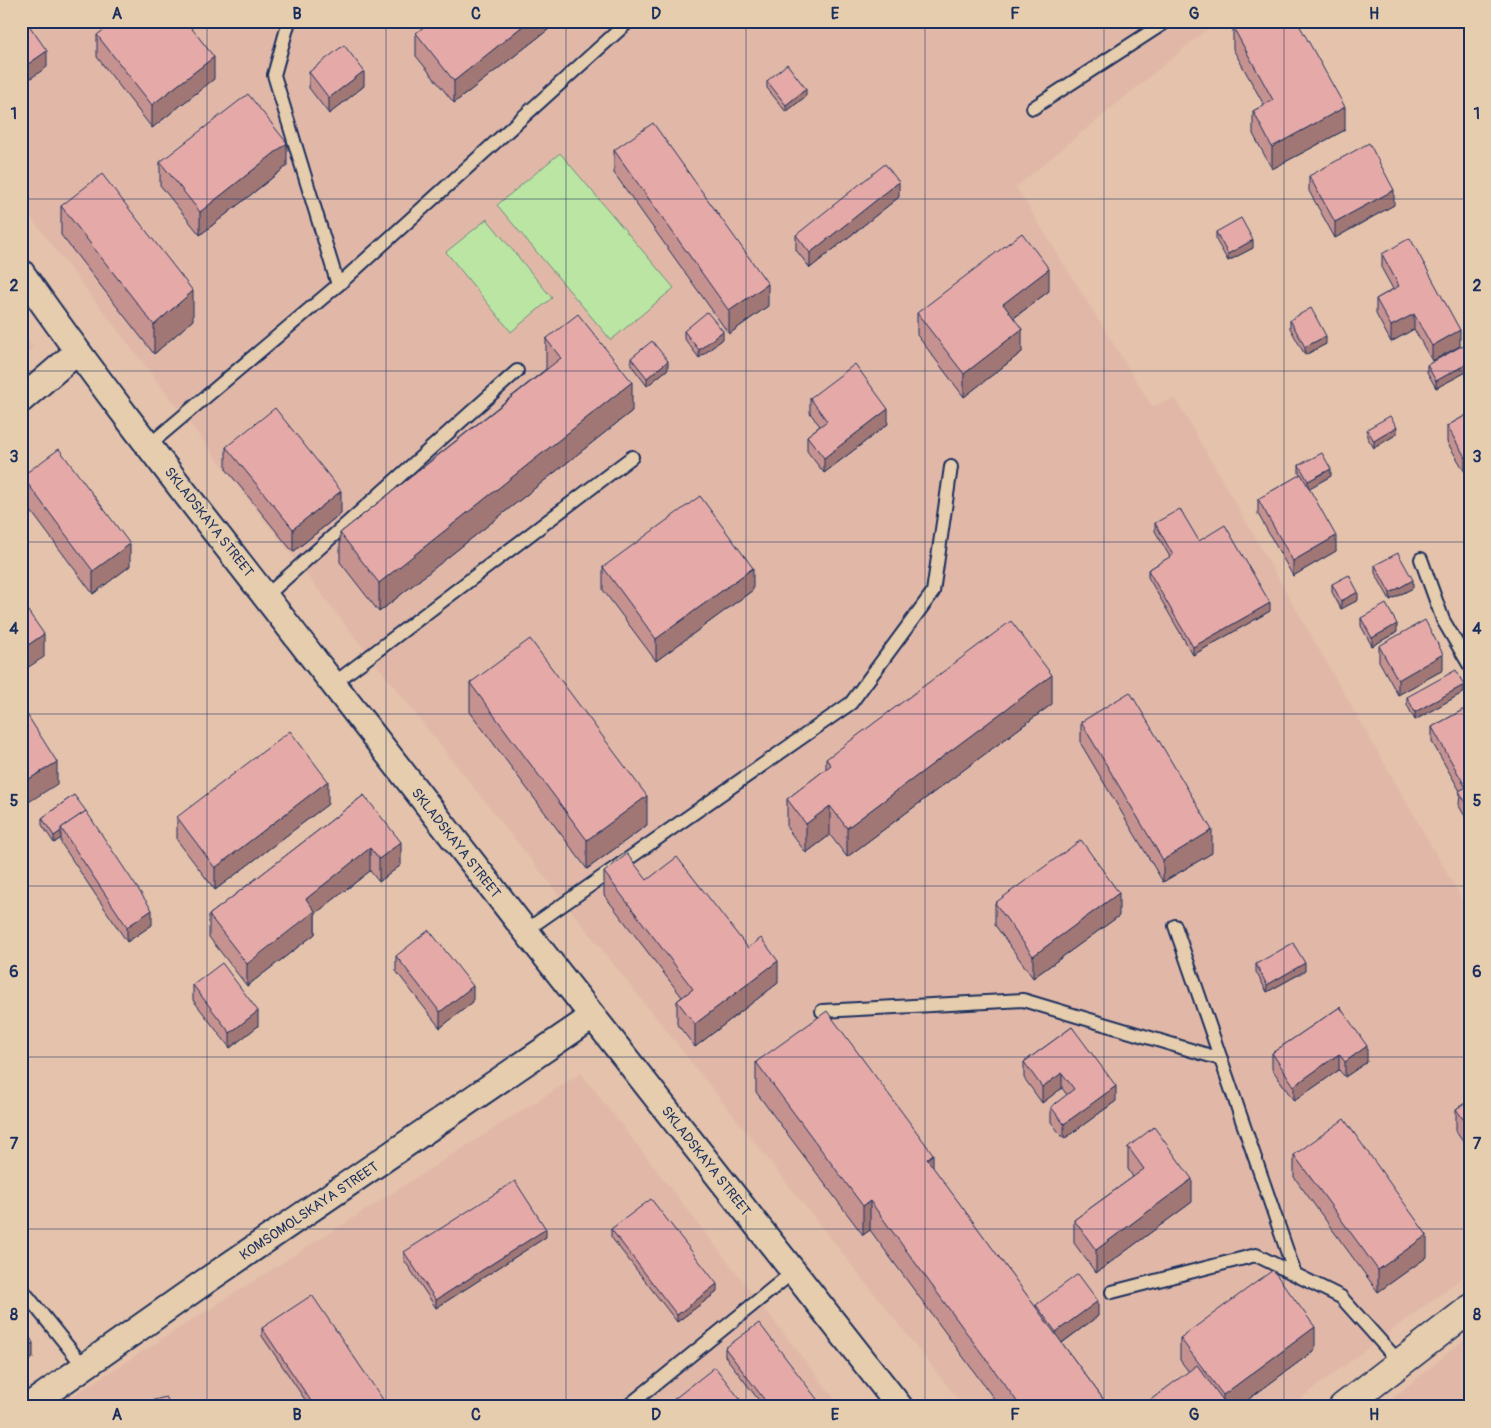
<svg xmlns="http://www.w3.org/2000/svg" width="1491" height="1428" font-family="Pangolin,sans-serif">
	<rect width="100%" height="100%" fill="#e5c2ab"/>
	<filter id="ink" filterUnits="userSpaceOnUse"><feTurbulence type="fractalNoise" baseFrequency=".02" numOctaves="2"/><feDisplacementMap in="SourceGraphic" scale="10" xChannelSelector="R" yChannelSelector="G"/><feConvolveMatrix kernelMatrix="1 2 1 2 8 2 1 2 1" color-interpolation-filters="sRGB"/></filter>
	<g filter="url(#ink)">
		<g fill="#e1b8a8">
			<path d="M21,21h1196l-201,166 136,219 23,-8 295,515v359l-181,135h-325l-607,-767 -336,-435z"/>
			<path d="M21,331l12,17 -12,9z"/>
			<path d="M581,1073l260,334h-786z"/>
			<path d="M1470,1335v72h-88z"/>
		</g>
		<g fill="#bbe5a2" stroke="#6b8a80">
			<path d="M560,153l114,135 -63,52 -114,-135z"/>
			<path d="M487,219l65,79 -41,34 -65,-80z"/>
		</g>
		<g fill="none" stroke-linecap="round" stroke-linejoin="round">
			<g stroke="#1b2f5e" stroke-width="16">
				<g id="lane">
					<path d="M289,21l-15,54 64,210"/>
					<path d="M1033,108l134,-87"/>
					<path d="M149,445l189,-160 291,-264"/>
					<path d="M1421,559l22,61 27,46"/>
					<path d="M266,596l251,-225"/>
					<path d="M333,684l299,-227"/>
					<path d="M1175,926l120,348"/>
					<path d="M525,931l326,-228 82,-111 18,-125"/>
					<path d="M822,1011l201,-11 198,59"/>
					<path d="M21,1288l64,80"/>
					<path d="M1112,1292l144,-37 85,42 59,66"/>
					<path d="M627,1407l166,-135"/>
				</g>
			</g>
			<g stroke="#1b2f5e" stroke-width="29">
				<g id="street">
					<path d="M21,272c93,134 196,261 296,391 193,249 388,497 583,744"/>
					<path d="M21,400l56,-48"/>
					<path d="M27,1407l176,-124 389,-266"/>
				</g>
			</g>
			<g stroke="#1b2f5e" stroke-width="31">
				<path id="secondary" d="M1343,1407l127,-98"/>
			</g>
			<use href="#lane" stroke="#e5cdad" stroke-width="12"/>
			<use href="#street" stroke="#e5cdad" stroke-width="25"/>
			<use href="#secondary" stroke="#e5cdad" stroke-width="28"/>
		</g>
		<g fill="#c59290" stroke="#1b2f5e">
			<path d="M549,21v8l-95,74 -38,-47v-23z"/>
			<path d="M1233,27l112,103 -73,39 -19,-35v-23l11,-6 -31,-56z"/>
			<path d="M97,35l117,44 -62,49 -55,-71z"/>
			<path d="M309,72l55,14 -35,28 -20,-26z"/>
			<path d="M767,81l39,15 -20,16 -19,-24z"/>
			<path d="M614,150l154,156 -39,28 -115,-161z"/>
			<path d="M160,162l127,4 -87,69 -40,-50z"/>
			<path d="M1309,176l85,29 -59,33 -26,-47z"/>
			<path d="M899,197l-89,71 -14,-18v-15z"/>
			<path d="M61,206l132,114 -39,34 -93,-119z"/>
			<path d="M1216,232l37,16 -25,13 -12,-21z"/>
			<path d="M1382,254l78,92 -28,15 -18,-32 -23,13 -15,-28v-15l17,-10 -11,-20z"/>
			<path d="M1049,291l-35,27 8,34 -58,45 -47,-62v-22z"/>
			<path d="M1290,320l36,24 -21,11 -15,-27z"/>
			<path d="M684,331l39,8 -24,19 -15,-20z"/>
			<path d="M546,339l86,72 -253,201 -39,-50v-29l206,-164z"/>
			<path d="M1470,343v27l-34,18 -9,-16v-7z"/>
			<path d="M631,358l37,11 -21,17 -16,-21z"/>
			<path d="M810,398l78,26 -64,49 -17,-22v-15l13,-10 -10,-13z"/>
			<path d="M1470,413l-5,59 -18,-30v-16z"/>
			<path d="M1367,429l30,5 -23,14 -7,-11z"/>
			<path d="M226,447l115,66 -48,39 -67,-83z"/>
			<path d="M1299,465l32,11 -22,12 27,63 -43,25 -35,-62v-15l42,-24 -1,-2z"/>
			<path d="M22,476l108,90 -37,28 -71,-95z"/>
			<path d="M1155,523l44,18 71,70 -77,44 -45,-78v-7l22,-13 -15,-26z"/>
			<path d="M1375,565l38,23 -23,12 -15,-27z"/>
			<path d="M603,567l150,23 -97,71 -53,-71z"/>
			<path d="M1332,584l26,16 -17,9 -9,-17z"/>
			<path d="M1361,618l36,14 -25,14 -11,-20z"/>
			<path d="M1379,646l64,24 -45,25 -19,-34z"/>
			<path d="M470,683l177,142 -60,44 -117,-157z"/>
			<path d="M1464,692l-49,28 -8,-15v-8z"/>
			<path d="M1052,704l-205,153 -17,-22 -24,18 -19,-25v-29l39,-30v-10z"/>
			<path d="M1470,706v119l-11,-19 1,-15 -28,-49v-15z"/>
			<path d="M1081,722l131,131 -49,29 -82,-138z"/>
			<path d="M74,795l78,130 -25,17 -66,-99v-5l-7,5 -12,-18v-7z"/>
			<path d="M364,795l37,70 -22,17 -9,-11 -55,43v20l-68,52 -38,-49v-22z"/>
			<path d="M328,804l-113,86 -38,-50v-23z"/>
			<path d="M604,872l43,8 101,68 30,35 -83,64 -18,-23v-23l5,-4 -78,-102z"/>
			<path d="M995,903l124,13 -86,62 -38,-53z"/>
			<path d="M396,956l77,46 -33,26 -44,-57z"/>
			<path d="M1256,964l49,7 -38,21 -11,-20z"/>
			<path d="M193,985l65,41 -28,22 -37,-48z"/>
			<path d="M1340,1007l27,55 -22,15 -6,-7 -45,31 -22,-32v-16z"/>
			<path d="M1072,1027l44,74 -52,38 -13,-17v-15l16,-12 -5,-7 -20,15 -18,-25v-16z"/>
			<path d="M756,1062l177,106 103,140v-3l62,11 -36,27 47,64h-109l-130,-177 -7,5 -107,-143z"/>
			<path d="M1470,1100v51l-14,-19v-23z"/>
			<path d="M1128,1147l64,55 -96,71 -22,-30v-23l59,-43 -5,-8z"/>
			<path d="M1294,1155l133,102 -49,35 -84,-115z"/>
			<path d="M611,1229l106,63 -40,30 -66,-85z"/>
			<path d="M546,1237l-110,71 -32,-48v-8z"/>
			<path d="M262,1328l126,79h-78l-48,-71z"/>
			<path d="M1180,1338l135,12 -77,57h-97l48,-35 -9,-12z"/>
			<path d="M725,1348l98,59h-59l-39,-51z"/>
		</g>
		<g fill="#a07775" stroke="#1b2f5e">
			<path d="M529,21h20v8l-95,74v-22z"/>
			<path d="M47,51v16l-26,18v-16z"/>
			<path d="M214,57v22l-62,49v-23z"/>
			<path d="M364,71v15l-35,28v-16z"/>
			<path d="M806,89v7l-20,16v-7z"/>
			<path d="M1345,107v23l-73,39v-22z"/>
			<path d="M287,143v23l-87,69v-23z"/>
			<path d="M899,182v15l-89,71v-15z"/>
			<path d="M1394,190v15l-59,33v-16z"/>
			<path d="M1253,240v8l-25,13v-7z"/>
			<path d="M1049,269v22l-46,35v-22z"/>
			<path d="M768,284v22l-39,28v-23z"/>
			<path d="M193,291v29l-39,34v-29z"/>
			<path d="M1414,314v15l-23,13v-16z"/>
			<path d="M1022,329v23l-58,45v-23z"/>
			<path d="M1460,330v16l-28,15v-15z"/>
			<path d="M723,331v8l-24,19v-8z"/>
			<path d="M1326,336v8l-21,11v-8z"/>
			<path d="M668,361v8l-21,17v-8z"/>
			<path d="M1470,362v8l-34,18v-7z"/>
			<path d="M632,382v29l-253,201v-29z"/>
			<path d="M888,409v15l-64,49v-15z"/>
			<path d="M1397,427v7l-23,14v-7z"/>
			<path d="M1470,454v15l-5,3v-15z"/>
			<path d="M1331,469v7l-23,13v-8z"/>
			<path d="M341,491v22l-48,39v-23z"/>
			<path d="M1336,536v15l-43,25v-15z"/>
			<path d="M130,544v22l-37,28v-23z"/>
			<path d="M753,568v22l-97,71v-22z"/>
			<path d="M1413,580v8l-23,12v-7z"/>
			<path d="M1358,592v8l-17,9v-8z"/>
			<path d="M1270,603v8l-77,44v-8z"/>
			<path d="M1397,624v8l-25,14v-8z"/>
			<path d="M44,634v23l-23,15v-22z"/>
			<path d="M1443,654v16l-45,25v-15z"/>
			<path d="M1052,675v29l-205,153v-29z"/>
			<path d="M1464,685v7l-49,28v-8z"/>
			<path d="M57,762v22l-36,23v-23z"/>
			<path d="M328,781v23l-113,86v-22z"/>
			<path d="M647,796v29l-60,44v-29z"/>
			<path d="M830,806v29l-24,18v-29z"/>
			<path d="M1212,830v23l-49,29v-22z"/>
			<path d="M61,831v7l-7,5v-7z"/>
			<path d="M401,842v23l-22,17v-23z"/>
			<path d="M370,848v23l-55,43v20l-68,52v-22l59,-65z"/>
			<path d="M1119,893v23l-86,62v-22z"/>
			<path d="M152,910v15l-25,17v-15z"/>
			<path d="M778,961v22l-83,64v-23z"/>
			<path d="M1305,963v8l-38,21v-7z"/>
			<path d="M473,986v16l-33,26v-16z"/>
			<path d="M258,1011v15l-28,22v-15z"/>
			<path d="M1367,1046v16l-22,15v-15z"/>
			<path d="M1339,1054v16l-45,31v-15z"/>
			<path d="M1062,1073v15l-20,15v-16z"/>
			<path d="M1116,1086v15l-52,38v-15z"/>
			<path d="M933,1154v30l-6,-25z"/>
			<path d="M1192,1179v23l-96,71v-23z"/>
			<path d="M870,1201v29l-7,5v-29z"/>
			<path d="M546,1229v8l-110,71v-8z"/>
			<path d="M1427,1235v22l-49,35v-22z"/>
			<path d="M717,1284v8l-40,30v-7z"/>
			<path d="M1098,1301v15l-42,31v-15z"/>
			<path d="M1315,1327v23l-77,57h-15v-12z"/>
			<path d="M33,1343v15l-12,7v-15z"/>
		</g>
		<g fill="#e5aaa7" stroke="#1b2f5e">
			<path d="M21,21h5l21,30 -26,18z"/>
			<path d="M115,21h71l28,36 -62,48 -55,-70z"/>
			<path d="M431,21h98l-75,60 -38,-48z"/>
			<path d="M1243,21h54l48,86 -73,40 -19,-36 20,-11 -40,-73z"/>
			<path d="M344,45l20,26 -35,27 -20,-26z"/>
			<path d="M787,64l19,25 -20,16 -19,-24z"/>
			<path d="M248,94l39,49 -87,69 -40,-50z"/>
			<path d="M653,123l115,161 -39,27 -115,-161z"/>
			<path d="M1369,143l25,47 -59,32 -26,-46z"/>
			<path d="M885,164l14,18 -89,71 -14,-18z"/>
			<path d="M102,174l91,117 -39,34 -93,-119z"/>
			<path d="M1241,218l12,22 -25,14 -12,-22z"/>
			<path d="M1022,233l27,36 -46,35 19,25 -58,45 -47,-61z"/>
			<path d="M1410,238l50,92 -28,16 -18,-32 -23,12 -15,-27 23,-13 -17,-32z"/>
			<path d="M1311,308l15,28 -21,11 -15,-27z"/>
			<path d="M707,312l16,19 -24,19 -15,-19z"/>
			<path d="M578,314l54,68 -253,201 -39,-50 221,-175 -15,-19z"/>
			<path d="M652,341l16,20 -21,17 -16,-20z"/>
			<path d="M1469,342l1,1v19l-34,19 -9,-16z"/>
			<path d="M855,364l33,45 -64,49 -17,-22 20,-15 -17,-23z"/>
			<path d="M275,408l66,83 -48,38 -67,-82z"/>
			<path d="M1470,413v41l-5,3 -18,-31z"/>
			<path d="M1390,416l7,11 -23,14 -7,-12z"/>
			<path d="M59,449l71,95 -37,27 -71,-95z"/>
			<path d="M1322,453l9,16 -23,12 -9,-16z"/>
			<path d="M1301,474l35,62 -43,25 -35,-62z"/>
			<path d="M700,496l53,72 -97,71 -53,-72z"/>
			<path d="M1180,509l19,32 26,-16 45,78 -77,44 -45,-77 25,-15 -18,-32z"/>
			<path d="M1398,553l15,27 -23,13 -15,-28z"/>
			<path d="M1349,575l9,17 -17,9 -9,-17z"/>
			<path d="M21,601l23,33 -23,16z"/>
			<path d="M1386,604l11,20 -25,14 -11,-20z"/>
			<path d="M1425,620l18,34 -45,26 -19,-34z"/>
			<path d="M1011,621l41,54 -205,153 -17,-22 -24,18 -19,-25 44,-34 -5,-6z"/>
			<path d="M530,639l117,157 -60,44 -117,-157z"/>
			<path d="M1456,670l8,15 -49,27 -8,-15z"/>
			<path d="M1130,692l82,138 -49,30 -82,-138z"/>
			<path d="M21,705l36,57 -36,22z"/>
			<path d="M1470,706v77l-5,3 -33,-59z"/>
			<path d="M290,731l38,50 -113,87 -38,-51z"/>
			<path d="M1470,785v25l-11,-19z"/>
			<path d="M74,795l12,16 -25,17v3l-7,5 -12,-18z"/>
			<path d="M364,795l37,47 -22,17 -9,-11 -64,51 9,12 -68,53 -38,-49z"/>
			<path d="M86,811l66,99 -25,17 -66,-99z"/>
			<path d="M1081,840l38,53 -86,63 -38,-53z"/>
			<path d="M627,854l20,26 30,-23 71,91 13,-10 17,23 -83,63 -18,-23 16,-12 -89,-117z"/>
			<path d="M429,930l44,56 -33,26 -44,-56z"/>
			<path d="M1293,943l12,20 -38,22 -11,-21z"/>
			<path d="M222,963l36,48 -28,22 -37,-48z"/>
			<path d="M1340,1007l27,39 -22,16 -6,-8 -45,32 -22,-33z"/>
			<path d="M827,1011l106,143 -6,5 182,248h-88l-151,-206 -7,5 -107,-144z"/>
			<path d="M1072,1027l44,59 -52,38 -13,-17 23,-18 -12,-16 -20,14 -18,-25z"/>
			<path d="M1470,1100v29l-14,-20z"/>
			<path d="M1344,1119l83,116 -49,35 -84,-115z"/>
			<path d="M1154,1127l38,52 -96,71 -22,-30 70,-51 -16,-22z"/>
			<path d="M515,1181l31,48 -110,71 -32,-48z"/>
			<path d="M651,1199l66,85 -40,31 -66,-86z"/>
			<path d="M1273,1270l42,57 -92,68 -43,-57z"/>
			<path d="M1078,1274l20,27 -42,31 -20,-27z"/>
			<path d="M312,1295l76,112h-73l-53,-79z"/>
			<path d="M21,1322l12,21 -12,7z"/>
			<path d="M759,1323l64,84h-53l-45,-59z"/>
			<path d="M1197,1365l31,42h-87z"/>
			<path d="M715,1367l31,40h-82z"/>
			<path d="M166,1397l6,10h-35l9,-5z"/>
		</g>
	</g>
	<path fill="none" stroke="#1b2f5e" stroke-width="1" stroke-opacity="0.55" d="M207,21v1386M386,21v1386M566,21v1386M746,21v1386M925,21v1386M1104,21v1386M1284,21v1386M21,199h1449M21,371h1449M21,542h1449M21,714h1449M21,886h1449M21,1057h1449M21,1229h1449"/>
	<g text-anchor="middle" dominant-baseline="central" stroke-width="4.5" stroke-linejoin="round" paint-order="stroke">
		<g font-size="14" fill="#1b2f5e" stroke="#e5cdad">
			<text transform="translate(209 522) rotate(52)">SKLADSKAYA STREET</text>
			<text transform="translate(456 843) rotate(52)">SKLADSKAYA STREET</text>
			<text transform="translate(706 1161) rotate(52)">SKLADSKAYA STREET</text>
			<text transform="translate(309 1211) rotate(-34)">KOMSOMOLSKAYA STREET</text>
		</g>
	</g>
	<rect width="1491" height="1428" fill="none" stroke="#e5cdad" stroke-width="55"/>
	<rect x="28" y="28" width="1436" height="1372" fill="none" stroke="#1b2f5e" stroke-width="2"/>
	<g font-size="16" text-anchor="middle" font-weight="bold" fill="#1b2f5e">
		<text x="117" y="19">A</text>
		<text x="297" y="19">B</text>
		<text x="476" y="19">C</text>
		<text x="656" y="19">D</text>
		<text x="835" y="19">E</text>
		<text x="1015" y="19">F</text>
		<text x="1194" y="19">G</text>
		<text x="1374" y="19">H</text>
		<text x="14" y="119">1</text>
		<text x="1477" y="119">1</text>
		<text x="14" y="291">2</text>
		<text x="1477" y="291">2</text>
		<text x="14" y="462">3</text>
		<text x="1477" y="462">3</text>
		<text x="14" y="634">4</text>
		<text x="1477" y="634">4</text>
		<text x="14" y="806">5</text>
		<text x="1477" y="806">5</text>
		<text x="14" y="977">6</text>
		<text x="1477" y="977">6</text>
		<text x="14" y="1149">7</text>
		<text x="1477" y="1149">7</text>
		<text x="14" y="1320">8</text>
		<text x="1477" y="1320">8</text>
		<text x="117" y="1420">A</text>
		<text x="297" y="1420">B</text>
		<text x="476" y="1420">C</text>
		<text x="656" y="1420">D</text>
		<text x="835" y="1420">E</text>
		<text x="1015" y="1420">F</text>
		<text x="1194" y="1420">G</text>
		<text x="1374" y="1420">H</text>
	</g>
</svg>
